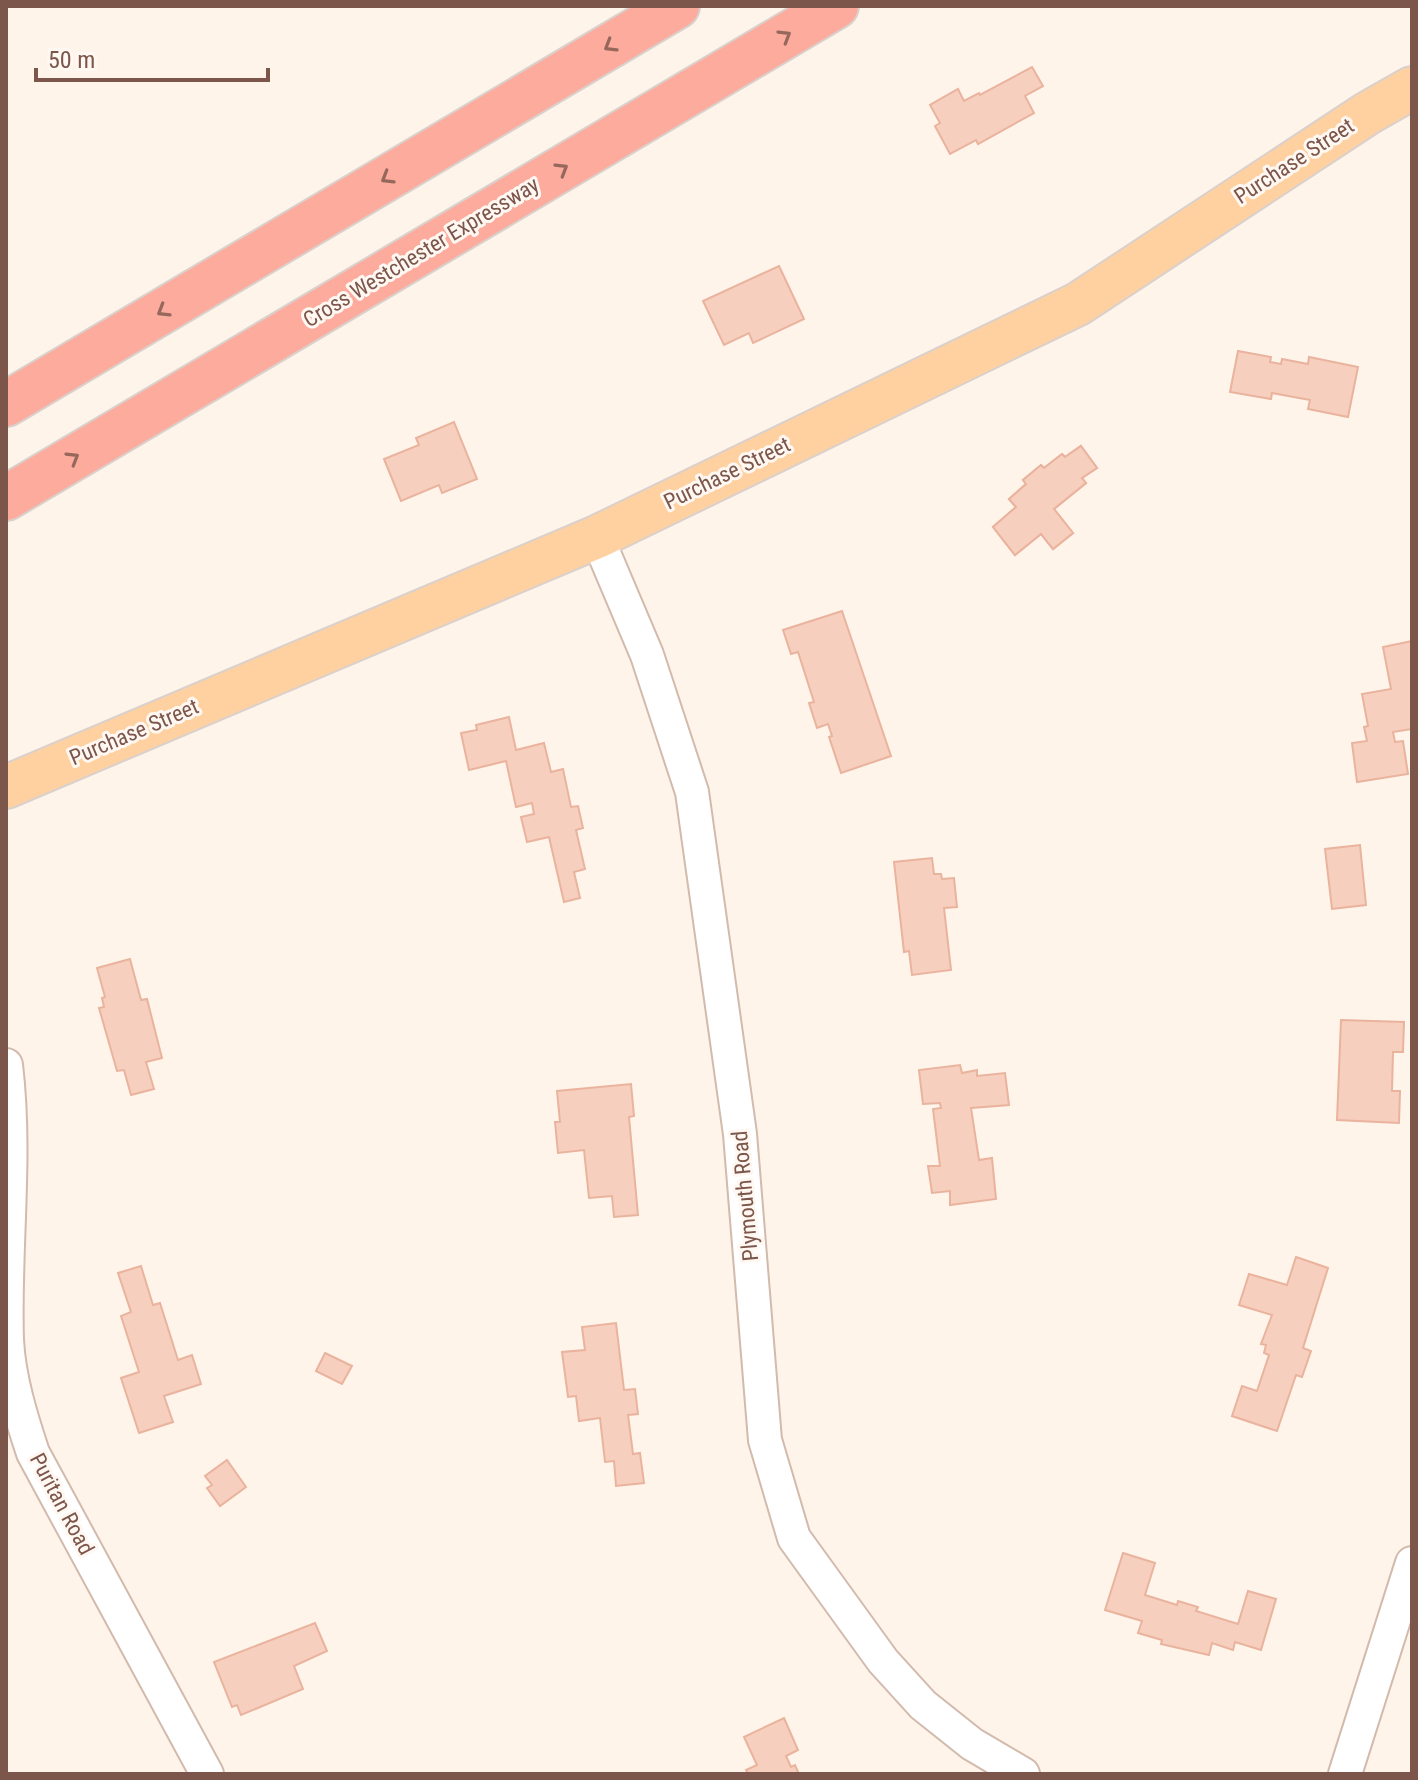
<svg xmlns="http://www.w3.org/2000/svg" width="1418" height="1780" font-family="'Roboto Condensed',sans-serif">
	<rect width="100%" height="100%" fill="#fef4ea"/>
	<g fill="#f6cfbf" stroke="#eab39e" stroke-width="2">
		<path d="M1032,67l11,19 -18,10 9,17 -56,31 -2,-4 -26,14 -15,-28 5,-3 -10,-18 28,-16 6,12 15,-8 1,2z"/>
		<path d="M779,266l25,53 -51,24 -4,-10 -25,12 -21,-44z"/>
		<path d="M1238,351l33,6 -1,5 11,2 1,-5 26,5 1,-7 49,10 -10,50 -40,-8 2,-9 -38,-7 -1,6 -41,-7z"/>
		<path d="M454,422l23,57 -35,14 -3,-8 -38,16 -17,-42 35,-14 -3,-7z"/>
		<path d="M1081,446l16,22 -15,10 4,5 -32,26 19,24 -20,16 -12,-15 -26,21 -22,-28 23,-20 -7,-8 17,-15 -3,-4 18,-15 3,3 18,-14 3,3z"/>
		<path d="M1081,446l16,22 -15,10 4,5 -32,26 19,24 -20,16 -12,-15 -26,21 -22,-28 23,-20 -7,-8 17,-15 -3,-4 18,-15 3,3 18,-14 3,3z"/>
		<path d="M842,611l49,145 -50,17 -12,-36 3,-1 -4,-12 -11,4 -8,-25 5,-1 -16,-50 -7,2 -8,-24z"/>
		<path d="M1412,641v88l-19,3 2,10 8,-1 5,33 -51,8 -5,-39 15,-2 -3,-14 4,-1 -6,-32 29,-5 -8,-42z"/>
		<path d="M509,717l7,33 28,-7 7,29 12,-3 8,38 7,-1 5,22 -7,2 9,39 -11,3 6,26 -16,4 -15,-65 -22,5 -6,-25 13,-3 -2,-11 -16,4 -10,-46 -37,9 -8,-37 16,-3 -1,-5z"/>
		<path d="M1360,845l6,60 -34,4 -7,-60z"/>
		<path d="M932,858l2,16h7l1,5 12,-1 3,29 -13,1 7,62 -39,5 -3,-24 -5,1 -10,-90z"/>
		<path d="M130,959l11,41 6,-1 15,59 -16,4 8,27 -23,6 -7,-25 -7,1 -18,-63 5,-1 -2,-9 3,-1 -8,-29z"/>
		<path d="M1341,1020l63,2 -1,30h-10l-1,39h8l-1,32 -62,-3z"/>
		<path d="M960,1065l2,8 15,-3v6l28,-3 4,32 -38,3 8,52 13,-2 4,41 -46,6v-14l-18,2 -4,-27h12l-7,-57 8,-1 -1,-5 -17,1 -4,-34z"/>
		<path d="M631,1084l3,32 -5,1 9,98 -24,2 -2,-21 -23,2 -5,-48 -26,3 -3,-31h5l-3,-31z"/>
		<path d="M1296,1257l32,11 -25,80 8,3 -9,26 -6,-2 -19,56 -45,-15 10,-30 15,5 12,-36 -5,-2 2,-8 -5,-1 11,-29 -33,-10 10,-31 38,11z"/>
		<path d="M141,1266l12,39 7,-2 18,57 14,-5 9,29 -37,12 9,26 -34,11 -18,-55 18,-6 -18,-56 10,-4 -13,-39z"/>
		<path d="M616,1323l8,67 11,-1 3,25 -10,1 5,39 7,-1 4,30 -28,3 -2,-25 -9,1 -5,-44 -21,3 -3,-25 -8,1 -6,-45 23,-2 -3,-23z"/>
		<path d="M325,1353l27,13 -10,18 -26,-13z"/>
		<path d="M227,1460l19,27 -26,19 -13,-18 5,-3 -7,-9z"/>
		<path d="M1123,1553l32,10 -10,32 32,10 1,-4 20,6 -2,4 42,13 10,-33 28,8 -15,51 -26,-8 -2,8 -21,-7 -3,12 -48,-11 1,-4 -24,-7 4,-12 -37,-11z"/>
		<path d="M315,1623l12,28 -33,15 9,23 -62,26 -4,-10 -5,2 -18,-45z"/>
		<path d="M784,1718l14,32 -12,6 5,11 4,-2 4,9h-51l-2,-4 11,-5 -13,-28z"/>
	</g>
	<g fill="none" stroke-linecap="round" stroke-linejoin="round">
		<g stroke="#d2baad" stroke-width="36">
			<g id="minor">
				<path d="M597,537l50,118 45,137 48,342 25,306 29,98 89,123 40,44 49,39 51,30"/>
				<path d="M6,1065c11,92 -2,183 1,275 2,38 14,77 26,113l174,321"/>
				<path d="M1345,1774l67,-211"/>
			</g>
		</g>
		<g stroke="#dad0cc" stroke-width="46">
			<path id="major" d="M6,787l591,-250 481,-233 290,-191 44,-25"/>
		</g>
		<g stroke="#dad0cc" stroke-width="48">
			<g id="highway">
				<path d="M6,404l671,-398"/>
				<path d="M6,498l830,-492"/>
			</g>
		</g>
		<use href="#minor" stroke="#fff" stroke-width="32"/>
		<use href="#major" stroke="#ffd1a0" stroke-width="42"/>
		<use href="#highway" stroke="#fcab9d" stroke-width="44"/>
	</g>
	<defs><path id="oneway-chevron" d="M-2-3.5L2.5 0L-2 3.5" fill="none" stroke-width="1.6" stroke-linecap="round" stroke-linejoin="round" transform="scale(2)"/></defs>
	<g stroke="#96675b">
		<use href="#oneway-chevron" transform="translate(785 36) rotate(-31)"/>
		<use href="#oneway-chevron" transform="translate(610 46) rotate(149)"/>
		<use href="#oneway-chevron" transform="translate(562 169) rotate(-31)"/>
		<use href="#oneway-chevron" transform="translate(387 178) rotate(149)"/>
		<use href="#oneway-chevron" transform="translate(163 311) rotate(149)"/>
		<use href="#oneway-chevron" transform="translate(73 458) rotate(-31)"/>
	</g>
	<g text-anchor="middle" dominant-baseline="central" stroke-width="6" stroke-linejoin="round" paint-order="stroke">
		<g font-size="22" fill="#7c564a" stroke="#fff8f2">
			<text transform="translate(1294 161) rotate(-33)">Purchase Street</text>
			<text transform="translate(421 252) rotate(-31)">Cross Westchester Expressway</text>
			<text transform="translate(727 473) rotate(-26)">Purchase Street</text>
			<text transform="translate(134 732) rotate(-23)">Purchase Street</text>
			<text transform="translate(745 1196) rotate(-95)">Plymouth Road</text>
			<text transform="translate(62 1504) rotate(62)">Puritan Road</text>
		</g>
	</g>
	<rect width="1418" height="1780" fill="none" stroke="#7c564a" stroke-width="16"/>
	<path d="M36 68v12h232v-12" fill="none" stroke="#7c564a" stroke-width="4"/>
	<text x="48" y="68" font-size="24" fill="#7c564a" stroke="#fff8f2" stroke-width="6" paint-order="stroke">50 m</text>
</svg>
